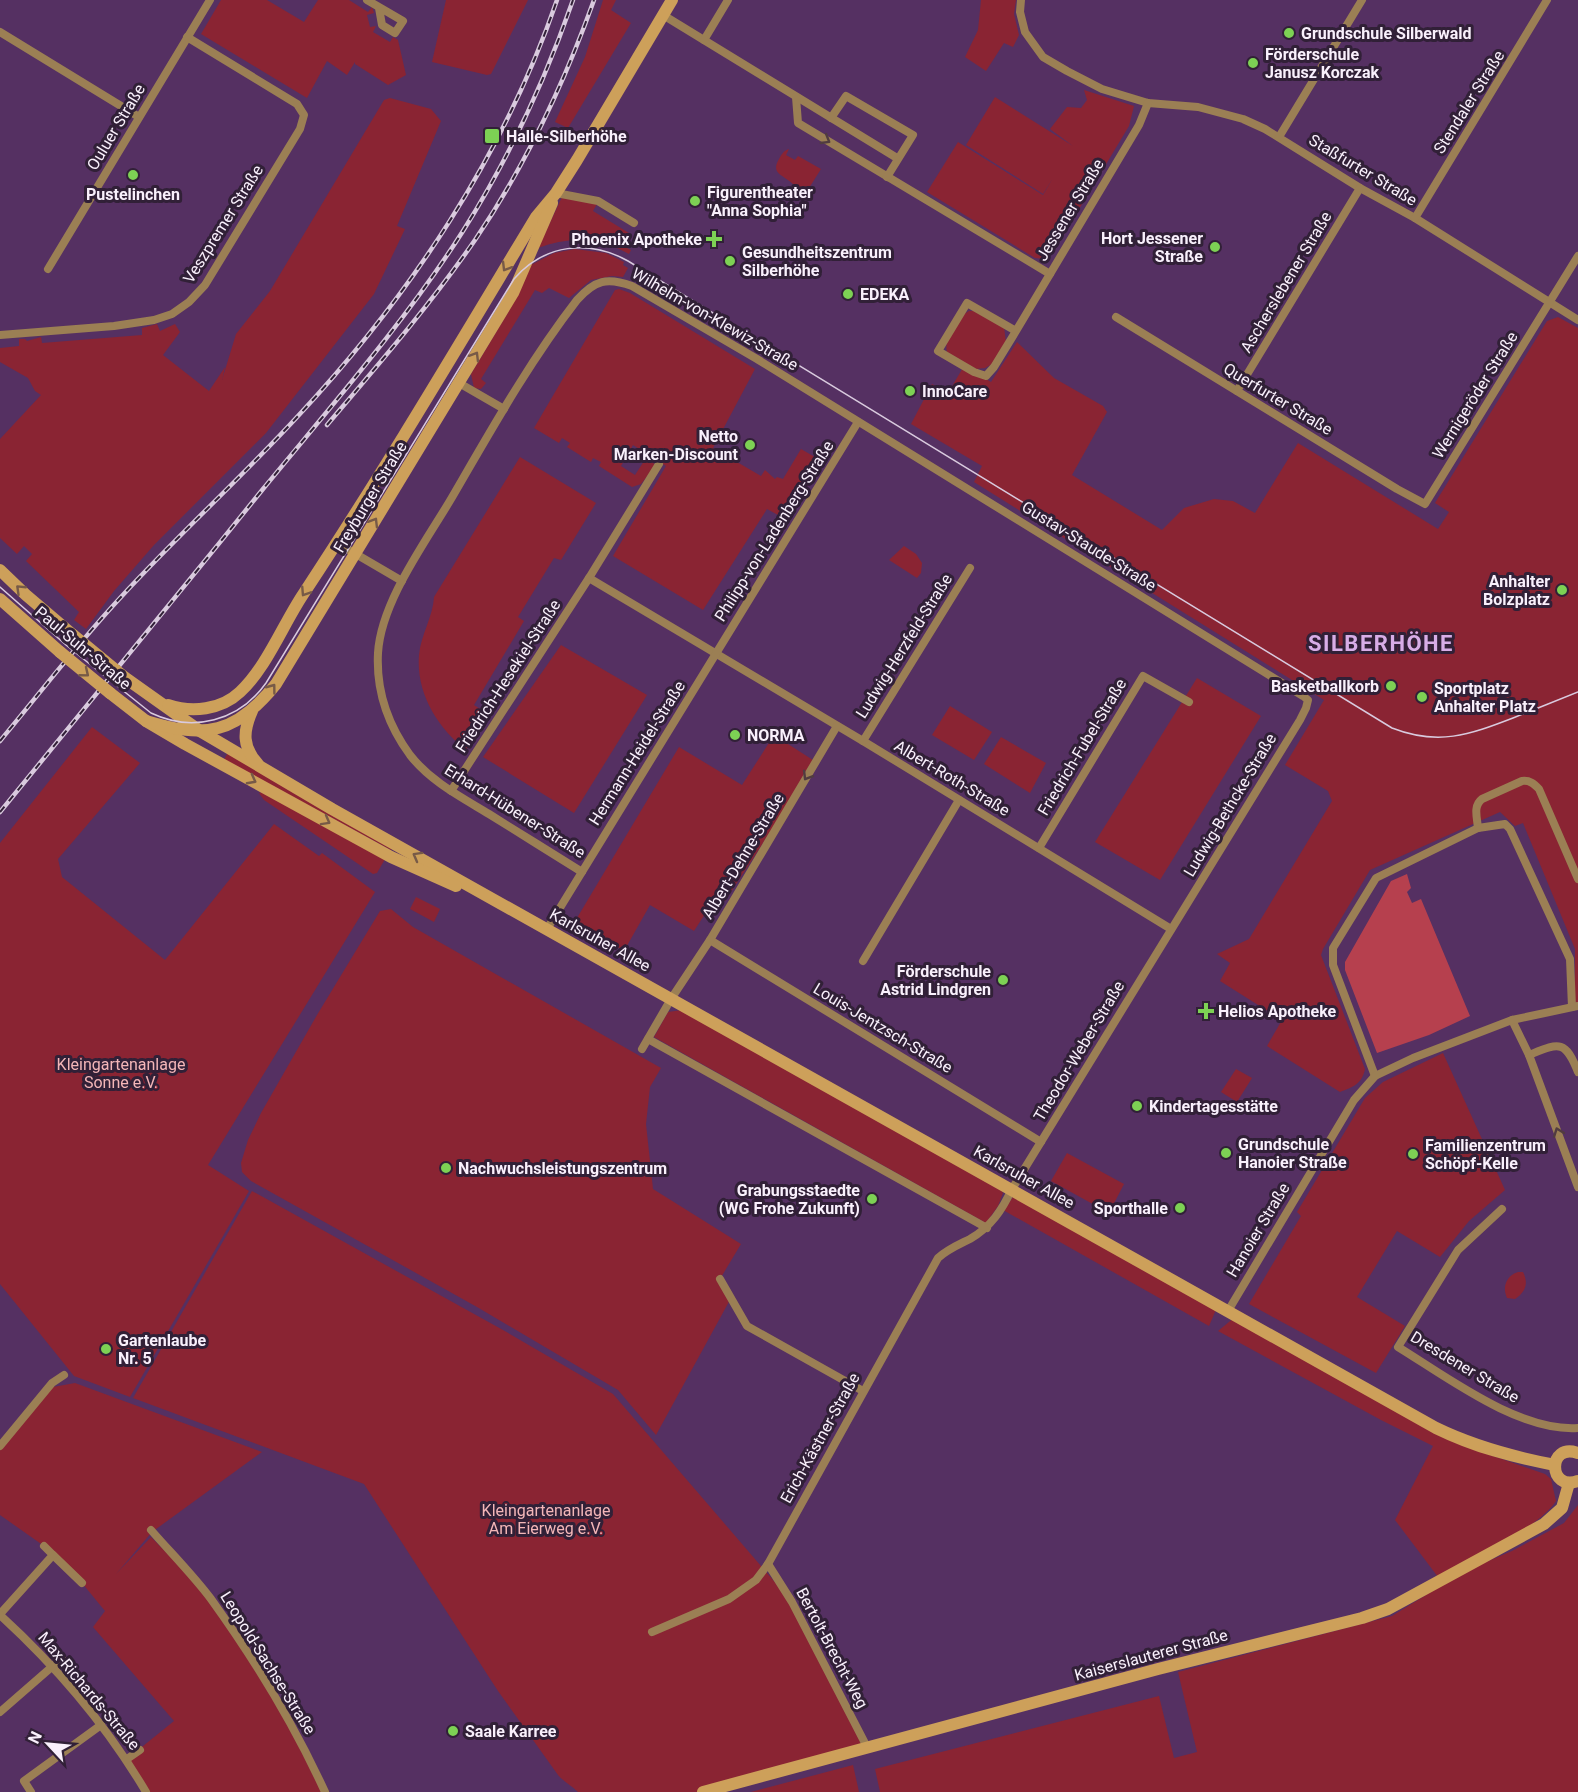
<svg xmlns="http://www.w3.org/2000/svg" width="1578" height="1792" font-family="Roboto,sans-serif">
	<rect width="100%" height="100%" fill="#553062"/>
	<g fill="#8a2433">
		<path d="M221,0h46l37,22 14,-22h31l19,12 4,-5 2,6 -7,2 3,12 6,-1 -3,6 17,10 3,-5 5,3 8,35 -18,10 -33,-21v-2l-8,13 -20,-14 -20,37 -106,-64z"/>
		<path d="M446,0h82l-37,74 -4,1 -55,-13z"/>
		<path d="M603,0h13l-5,10 20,13 -63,105 -13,-6 30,-65z"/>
		<path d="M981,0h35l-2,14 5,21 -6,12 -9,-4 -18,28 -21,-14 13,-27z"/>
		<path d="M1084,90l50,16 -5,20 -77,128 -7,5 -10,-1 -108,-66 31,-50 85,53 10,-17 -10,16 -77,-49 29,-48 78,49 -23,-17 17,-22 14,1 6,-8z"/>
		<path d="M390,98l41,11 10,12 -44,105 8,3 -31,65 -108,139 -112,112 -40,46 -28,38 -12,-9 5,-8 -53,-51 6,-7 -8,-8 -7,8 -17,-16v-99l41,-44 -6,-4 -7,-13 -28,-16v-14l19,-2v-7h6l2,2 14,-4 1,6 100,-8v-7l15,-4 3,7 15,-7 5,8 -17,23 46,36 16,-24 -3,13 14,-46 34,-43 114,-191z"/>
		<path d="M789,149l-3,6 9,5 3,-4 23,13 -17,27 -5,1c-2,-5 -3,-10 -6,-13 -9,-9 -23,-10 -14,-25 3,-5 4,-8 10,-10z"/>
		<path d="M562,197l35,7 -4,7 36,22 1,6 -5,8 6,3 -2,4c-30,-17 -59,-18 -91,-6z"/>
		<path d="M575,249l31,4 18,9 -1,3 5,3 -5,9 -11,-1 -21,4 -22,18 -20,-10 -7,5 -7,-3 -54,89 5,4 -5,6 -7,-1 -3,-14 36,-60 24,-49 23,-12z"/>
		<path d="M619,289l11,4 125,76 -42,79 48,28 4,-6 10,9 2,-2 6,2 18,-30 19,11 1,3 -34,57 -20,-11 -64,101 -90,-54 53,-90 -33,-21 -12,21 14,9 11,-17 10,7 -15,19 -9,3 -33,-21 2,-4 -8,-4 -2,4 -24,-15 3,-4 -8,-5 -3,5 -25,-15 81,-138z"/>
		<path d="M969,311h5l30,16 2,15 -14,22 -7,4 -9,1 -29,-17c-4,-12 11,-36 22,-41z"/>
		<path d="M1558,317l20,11v674h-3v-53l-52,-126 -8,3 -15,-14 -130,58 -47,79 -2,6 44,114c-3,15 -12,18 -25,23l-73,-46 15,-26 -62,-39 10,-18 -13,-9 32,-15 83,-138 -4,-10 -43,-26 39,-65 -350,-218 8,-16 -71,-42 21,-40 16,9 16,-27 27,16 26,-40 37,36 49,28 4,6 -35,63 90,55 22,-22 30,-9 19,2 22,12 43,-70 140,86 11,-17 -14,-9 112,-182z"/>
		<path d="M520,457l76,46 -35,57 -7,-2 -36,59 6,4 -50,84 14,9 -22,36c-29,-23 -50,-57 -47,-95 2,-21 14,-38 15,-58z"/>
		<path d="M904,546l12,8 6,9 -1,10 -4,5 -28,-18z"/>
		<path d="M561,645l86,50 -73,118 -91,-56z"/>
		<path d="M1197,678l64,38 -101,164 -65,-38z"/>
		<path d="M950,706l42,26 -18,28 -42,-25z"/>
		<path d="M92,727l48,36 -82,96 4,18 103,83 109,-136 45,32 3,-3 53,39 -167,273 41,26 -119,206 -56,-21 -74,-92v-441z"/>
		<path d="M774,735l42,27 -91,139 -9,-4 -22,34 -44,-26 -26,46 -50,-28 105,-176 63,38z"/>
		<path d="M1001,737l45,26 -16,30 -46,-29z"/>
		<path d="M228,752l165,95 -2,3 -167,-90z"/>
		<path d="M262,792l123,67 -8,14 -4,1 -109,-74 -5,-7z"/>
		<path d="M416,897l24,12 -6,13 -24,-13z"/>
		<path d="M391,909l22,18 248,141 -11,19 -4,37 7,65 88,55 -21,35 11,19 -75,137 -38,-45 -141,-83 -226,-126 -9,-9 -1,-9 7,-23 13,-27 56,-98 63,-104z"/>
		<path d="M682,1010l317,177 4,6 -5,13 -12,17 -332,-186 14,-25z"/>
		<path d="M1443,1053l62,137 -36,31 -29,36 -43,-26 -40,66 48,29 -29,47 -127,-69 52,-88 -4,-4 68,-114 18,-16z"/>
		<path d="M1236,1069l16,9 -15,24 -16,-10z"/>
		<path d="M1067,1153l57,31 -15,29 -58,-32z"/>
		<path d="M252,1191l251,139 110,64 179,208 75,145 -164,45h-125c-7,-7 -14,-10 -20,-17l-60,-84 -134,-207 -231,-86z"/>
		<path d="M1017,1192l201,113 -9,21 -206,-116z"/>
		<path d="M1518,1272h5c6,12 2,20 -8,27l-8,-1c-5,-11 -1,-22 11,-26z"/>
		<path d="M1235,1317l221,126 89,31 6,5 5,22c-19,29 -86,58 -118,76l-43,-57 38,-74 -52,-26 -163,-89z"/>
		<path d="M75,1383l187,69 -110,80 -36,42 35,-37 59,60 47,70 68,125h-179l-19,-33 47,-38 -81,-94 12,-16 -23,-28 -38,-37 -44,-31v-67l53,-61z"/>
		<path d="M1578,1505v287h-698l-5,-23 284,-73 15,62 23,-6 -19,-80 214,-56 34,-21 3,-9 83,-35 52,-28z"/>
		<path d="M853,1765l6,27h-108z"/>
	</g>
	<path fill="#b6404e" d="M1407,874l4,14 -4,4 5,11 9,-4 49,117 -41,19 -52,18 -32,-83v-8l46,-81z"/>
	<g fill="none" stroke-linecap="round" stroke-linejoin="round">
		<g stroke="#9b7f54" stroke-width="8">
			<path d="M367,0l36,21 -8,12 -13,-8 -3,-17"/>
			<path d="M1021,0l-1,12 5,20 18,25 24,14 35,18 46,14 50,4 45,12 22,10 95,59 55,30 163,102"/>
			<path d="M663,15l234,143"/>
			<path d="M0,32l139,85"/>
			<path d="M704,40l24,-40"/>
			<path d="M796,97l2,26 252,151"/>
			<path d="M831,118l15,-22 67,39 -26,42"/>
			<path d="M1279,137l83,-137"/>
			<path d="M556,193l42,8 36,22"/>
			<path d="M1415,218l132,-218"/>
			<path d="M48,269l162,-269"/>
			<path d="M1116,317l281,172 28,15 153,-248"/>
			<path d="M1016,331l-22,36 -8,9 -12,-4 -36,-21 29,-48 49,28 123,-206 9,-22"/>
			<path d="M0,335l114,-9 40,-6 18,-6 17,-12 16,-17 95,-156 4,-14 -7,-11 -110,-67"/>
			<path d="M459,383l45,26"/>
			<path d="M1237,391l123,-203"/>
			<path d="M337,543l65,38"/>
			<path d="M589,578l274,163 308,188"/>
			<path d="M863,741l107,-173"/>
			<path d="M451,791l138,-213 70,-114"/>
			<path d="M1478,828c-1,-11 -5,-22 4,-29l40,-18c8,-1 12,3 17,8l39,90"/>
			<path d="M1039,848l104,-172 46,26"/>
			<path d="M582,872c-31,-19 -62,-39 -93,-58 -28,-17 -59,-33 -79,-59 -22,-30 -34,-64 -32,-102 3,-51 47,-110 73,-154 39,-67 78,-137 126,-199 18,-20 30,-23 55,-14l125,73 546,337 5,4 -2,8 -6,12 -288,469c-10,21 -21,38 -42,50 -12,6 -22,10 -32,19l-170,306 -12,16 -27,19 -77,33"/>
			<path d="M547,929l311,-507"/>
			<path d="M710,940l331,202"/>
			<path d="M863,961l96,-161"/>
			<path d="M1512,1020l17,35 49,132"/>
			<path d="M648,1039l339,189"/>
			<path d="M642,1049l29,-50 39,-59 127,-214"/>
			<path d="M1529,1055c30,-12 36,-16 49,17"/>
			<path d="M1375,1076l-42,-111v-17l43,-70 102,-50 27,-4 5,5 60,130 2,48"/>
			<path d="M1502,1209l-44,41 -60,97c49,30 121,85 180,81"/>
			<path d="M720,1279l27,47 116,65"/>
			<path d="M1228,1311l126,-211 21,-24 38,-18 99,-38 66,-14"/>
			<path d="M0,1446l52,-63 12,-8"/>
			<path d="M151,1530c20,23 42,45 60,69 44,61 83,125 114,193"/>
			<path d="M53,1555l29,28"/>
			<path d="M768,1564l24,38 75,145"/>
			<path d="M0,1614l53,-59 -9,-9"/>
			<path d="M0,1615c57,52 107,111 146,177"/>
			<path d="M0,1712l62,-54"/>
			<path d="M127,1759l13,-9"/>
			<path d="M31,1792l-7,-11 77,-56"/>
		</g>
		<g stroke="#cda05a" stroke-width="12">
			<path d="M0,570l26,25 47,40"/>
			<path d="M0,599l60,53"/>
			<path d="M124,677l76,54 132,78 1104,619c39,19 77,29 119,37"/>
			<path d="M110,693l36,28 39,23 206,113 65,29"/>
			<path d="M168,705c24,8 53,5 72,-13 27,-25 43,-68 64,-99 81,-123 156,-250 232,-376l20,-24 21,-33 95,-160"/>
			<path d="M252,711c-9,20 -10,36 6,53"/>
			<path d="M146,721c59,18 90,13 130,-37l237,-391 39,-90"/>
			<path d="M1578,1453c-31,-11 -30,39 0,28"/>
			<path d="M703,1792l455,-123 204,-51 26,-9 156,-85 18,-16 7,-25"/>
		</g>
		<path stroke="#d9cade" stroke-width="1.5" d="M0,587l66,58 85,68c42,20 88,8 115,-30l248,-404c30,-35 75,-40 114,-18l764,467c46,18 77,7 121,-10 22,-9 43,-17 65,-26"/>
		<g stroke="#d9cade" stroke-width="4.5">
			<g id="rail">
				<path d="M327,425c51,-60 103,-120 148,-185 50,-74 89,-156 119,-240"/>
				<path d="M0,741c40,-48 78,-98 121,-144 57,-62 120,-119 177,-181 112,-120 206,-261 259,-416"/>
				<path d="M0,812c88,-108 176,-215 263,-323 69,-84 142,-167 200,-258 46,-73 82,-150 110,-231"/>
			</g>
		</g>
		<use href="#rail" stroke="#312037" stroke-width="2" stroke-dasharray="7" stroke-linecap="butt"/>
		<g stroke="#cda05a" stroke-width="12">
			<path d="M73,635l51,42"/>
			<path d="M60,652l50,41"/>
		</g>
	</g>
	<defs><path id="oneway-chevron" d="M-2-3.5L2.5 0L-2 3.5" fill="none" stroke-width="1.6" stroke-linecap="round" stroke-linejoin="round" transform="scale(1.5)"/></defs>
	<g stroke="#513c40">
		<use href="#oneway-chevron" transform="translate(826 140) rotate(31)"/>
		<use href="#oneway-chevron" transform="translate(807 776) rotate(121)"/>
		<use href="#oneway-chevron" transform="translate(1558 1132) rotate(-110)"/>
	</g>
	<g stroke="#775a47">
		<use href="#oneway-chevron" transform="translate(506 267) rotate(121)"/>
		<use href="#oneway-chevron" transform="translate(475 356) rotate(-59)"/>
		<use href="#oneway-chevron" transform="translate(374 522) rotate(-59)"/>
		<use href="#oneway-chevron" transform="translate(20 589) rotate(-136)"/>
		<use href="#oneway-chevron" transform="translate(305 592) rotate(123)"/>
		<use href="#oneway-chevron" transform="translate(85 673) rotate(39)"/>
		<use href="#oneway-chevron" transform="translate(272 688) rotate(-53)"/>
		<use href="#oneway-chevron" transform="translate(252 780) rotate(28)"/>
		<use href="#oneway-chevron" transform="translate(326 821) rotate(29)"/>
		<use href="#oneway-chevron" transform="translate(417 856) rotate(-151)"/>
	</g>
	<g fill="#7dd154" stroke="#312037" stroke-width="2">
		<circle cx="1289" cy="33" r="6"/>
		<circle cx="1253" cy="63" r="6"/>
		<rect x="484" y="128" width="16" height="16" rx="3"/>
		<circle cx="133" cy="175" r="6"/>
		<circle cx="695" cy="201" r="6"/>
		<path d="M711 230h6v6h6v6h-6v6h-6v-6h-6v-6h6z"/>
		<circle cx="1215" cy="247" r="6"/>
		<circle cx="730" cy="261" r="6"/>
		<circle cx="848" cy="294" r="6"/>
		<circle cx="910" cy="391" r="6"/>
		<circle cx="750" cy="445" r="6"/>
		<circle cx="1562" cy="590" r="6"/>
		<circle cx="1391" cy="686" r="6"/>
		<circle cx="1422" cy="697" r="6"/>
		<circle cx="735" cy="735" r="6"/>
		<circle cx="1003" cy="980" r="6"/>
		<path d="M1203 1002h6v6h6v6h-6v6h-6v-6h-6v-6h6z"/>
		<circle cx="1137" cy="1106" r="6"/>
		<circle cx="1226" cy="1153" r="6"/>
		<circle cx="1413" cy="1154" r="6"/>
		<circle cx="446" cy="1168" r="6"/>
		<circle cx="872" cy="1199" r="6"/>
		<circle cx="1180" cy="1208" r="6"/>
		<circle cx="106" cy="1349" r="6"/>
		<circle cx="453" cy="1731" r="6"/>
	</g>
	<g text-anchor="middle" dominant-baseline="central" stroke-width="6" stroke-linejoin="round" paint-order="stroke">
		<g font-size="16" font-weight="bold" fill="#f9f0fc" stroke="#312037" text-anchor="start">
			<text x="1301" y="33">Grundschule Silberwald</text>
			<text x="1265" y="54">Förderschule<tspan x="1265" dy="18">Janusz Korczak</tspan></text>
			<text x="506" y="136">Halle-Silberhöhe</text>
			<text x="707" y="192">Figurentheater<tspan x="707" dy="18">"Anna Sophia"</tspan></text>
			<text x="133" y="194" text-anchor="middle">Pustelinchen</text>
			<text x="1203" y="238" text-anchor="end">Hort Jessener<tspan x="1203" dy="18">Straße</tspan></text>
			<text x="702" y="239" text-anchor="end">Phoenix Apotheke</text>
			<text x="742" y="252">Gesundheitszentrum<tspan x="742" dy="18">Silberhöhe</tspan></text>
			<text x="860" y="294">EDEKA</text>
			<text x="922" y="391">InnoCare</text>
			<text x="738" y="436" text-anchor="end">Netto<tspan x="738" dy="18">Marken-Discount</tspan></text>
			<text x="1550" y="581" text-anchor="end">Anhalter<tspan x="1550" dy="18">Bolzplatz</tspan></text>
			<text x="1379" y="686" text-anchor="end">Basketballkorb</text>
			<text x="1434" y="688">Sportplatz<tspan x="1434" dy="18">Anhalter Platz</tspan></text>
			<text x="747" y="735">NORMA</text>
			<text x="991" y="971" text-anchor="end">Förderschule<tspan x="991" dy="18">Astrid Lindgren</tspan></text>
			<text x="1218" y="1011">Helios Apotheke</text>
			<text x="1149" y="1106">Kindertagesstätte</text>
			<text x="1238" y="1144">Grundschule<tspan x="1238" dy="18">Hanoier Straße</tspan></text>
			<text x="1425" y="1145">Familienzentrum<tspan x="1425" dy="18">Schöpf-Kelle</tspan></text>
			<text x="458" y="1168">Nachwuchsleistungszentrum</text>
			<text x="860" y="1190" text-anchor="end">Grabungsstaedte<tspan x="860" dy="18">(WG Frohe Zukunft)</tspan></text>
			<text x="1168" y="1208" text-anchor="end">Sporthalle</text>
			<text x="118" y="1340">Gartenlaube<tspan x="118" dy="18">Nr. 5</tspan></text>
			<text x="465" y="1731">Saale Karree</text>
		</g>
		<g font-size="16" fill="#f9f0fc" stroke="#312037">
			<text transform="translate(1469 102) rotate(-58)">Stendaler Straße</text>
			<text transform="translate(116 127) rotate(-59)">Ouluer Straße</text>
			<text transform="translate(1363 170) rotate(31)">Staßfurter Straße</text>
			<text transform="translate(1070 210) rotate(-59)">Jessener Straße</text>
			<text transform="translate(223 224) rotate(-58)">Veszpremer Straße</text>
			<text transform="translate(1286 282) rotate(-59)">Ascherslebener Straße</text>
			<text transform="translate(715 319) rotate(30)">Wilhelm-von-Klewiz-Straße</text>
			<text transform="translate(1475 395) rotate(-58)">Wernigeröder Straße</text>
			<text transform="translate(1278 399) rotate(31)">Querfurter Straße</text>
			<text transform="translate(370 497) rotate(-59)">Freyburger Straße</text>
			<text transform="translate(774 531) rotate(-58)">Philipp-von-Ladenberg-Straße</text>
			<text transform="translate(1089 546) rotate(32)">Gustav-Staude-Straße</text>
			<text transform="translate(904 646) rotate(-58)">Ludwig-Herzfeld-Straße</text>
			<text transform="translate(83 648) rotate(40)">Paul-Suhr-Straße</text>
			<text transform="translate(508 676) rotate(-57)">Friedrich-Hesekiel-Straße</text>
			<text transform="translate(1082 747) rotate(-59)">Friedrich-Fubel-Straße</text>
			<text transform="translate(637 753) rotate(-58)">Hermann-Heidel-Straße</text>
			<text transform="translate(952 778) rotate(31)">Albert-Roth-Straße</text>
			<text transform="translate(1230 805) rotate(-59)">Ludwig-Bethcke-Straße</text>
			<text transform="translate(515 811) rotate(32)">Erhard-Hübener-Straße</text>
			<text transform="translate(743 856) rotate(-59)">Albert-Dehne-Straße</text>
			<text transform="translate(600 940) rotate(29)">Karlsruher Allee</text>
			<text transform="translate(883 1028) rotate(31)">Louis-Jentzsch-Straße</text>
			<text transform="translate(1079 1051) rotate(-59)">Theodor-Weber-Straße</text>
			<text transform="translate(1024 1177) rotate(29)">Karlsruher Allee</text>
			<text transform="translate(1258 1230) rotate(-59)">Hanoier Straße</text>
			<text transform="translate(1465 1367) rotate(31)">Dresdener Straße</text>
			<text transform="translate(820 1438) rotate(-61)">Erich-Kästner-Straße</text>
			<text transform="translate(832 1648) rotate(62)">Bertolt-Brecht-Weg</text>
			<text transform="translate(1151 1655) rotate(-15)">Kaiserslauterer Straße</text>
			<text transform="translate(268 1663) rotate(58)">Leopold-Sachse-Straße</text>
			<text transform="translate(89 1691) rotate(50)">Max-Richards-Straße</text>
		</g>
		<g font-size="16" fill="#f4b6b8" stroke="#312037">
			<text x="121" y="1064">Kleingartenanlage<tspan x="121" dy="18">Sonne e.V.</tspan></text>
			<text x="546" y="1510">Kleingartenanlage<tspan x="546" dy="18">Am Eierweg e.V.</tspan></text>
		</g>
		<g font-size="22" font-weight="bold" letter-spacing="1.5" fill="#d8ade7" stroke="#312037">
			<text x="1381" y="643">SILBERHÖHE</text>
		</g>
	</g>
	<g transform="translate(48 1744) rotate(296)" stroke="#312037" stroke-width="4.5" paint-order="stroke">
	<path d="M0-4.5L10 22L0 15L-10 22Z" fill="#f9f0fc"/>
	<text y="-9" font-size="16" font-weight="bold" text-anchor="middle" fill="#f9f0fc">N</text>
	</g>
</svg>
